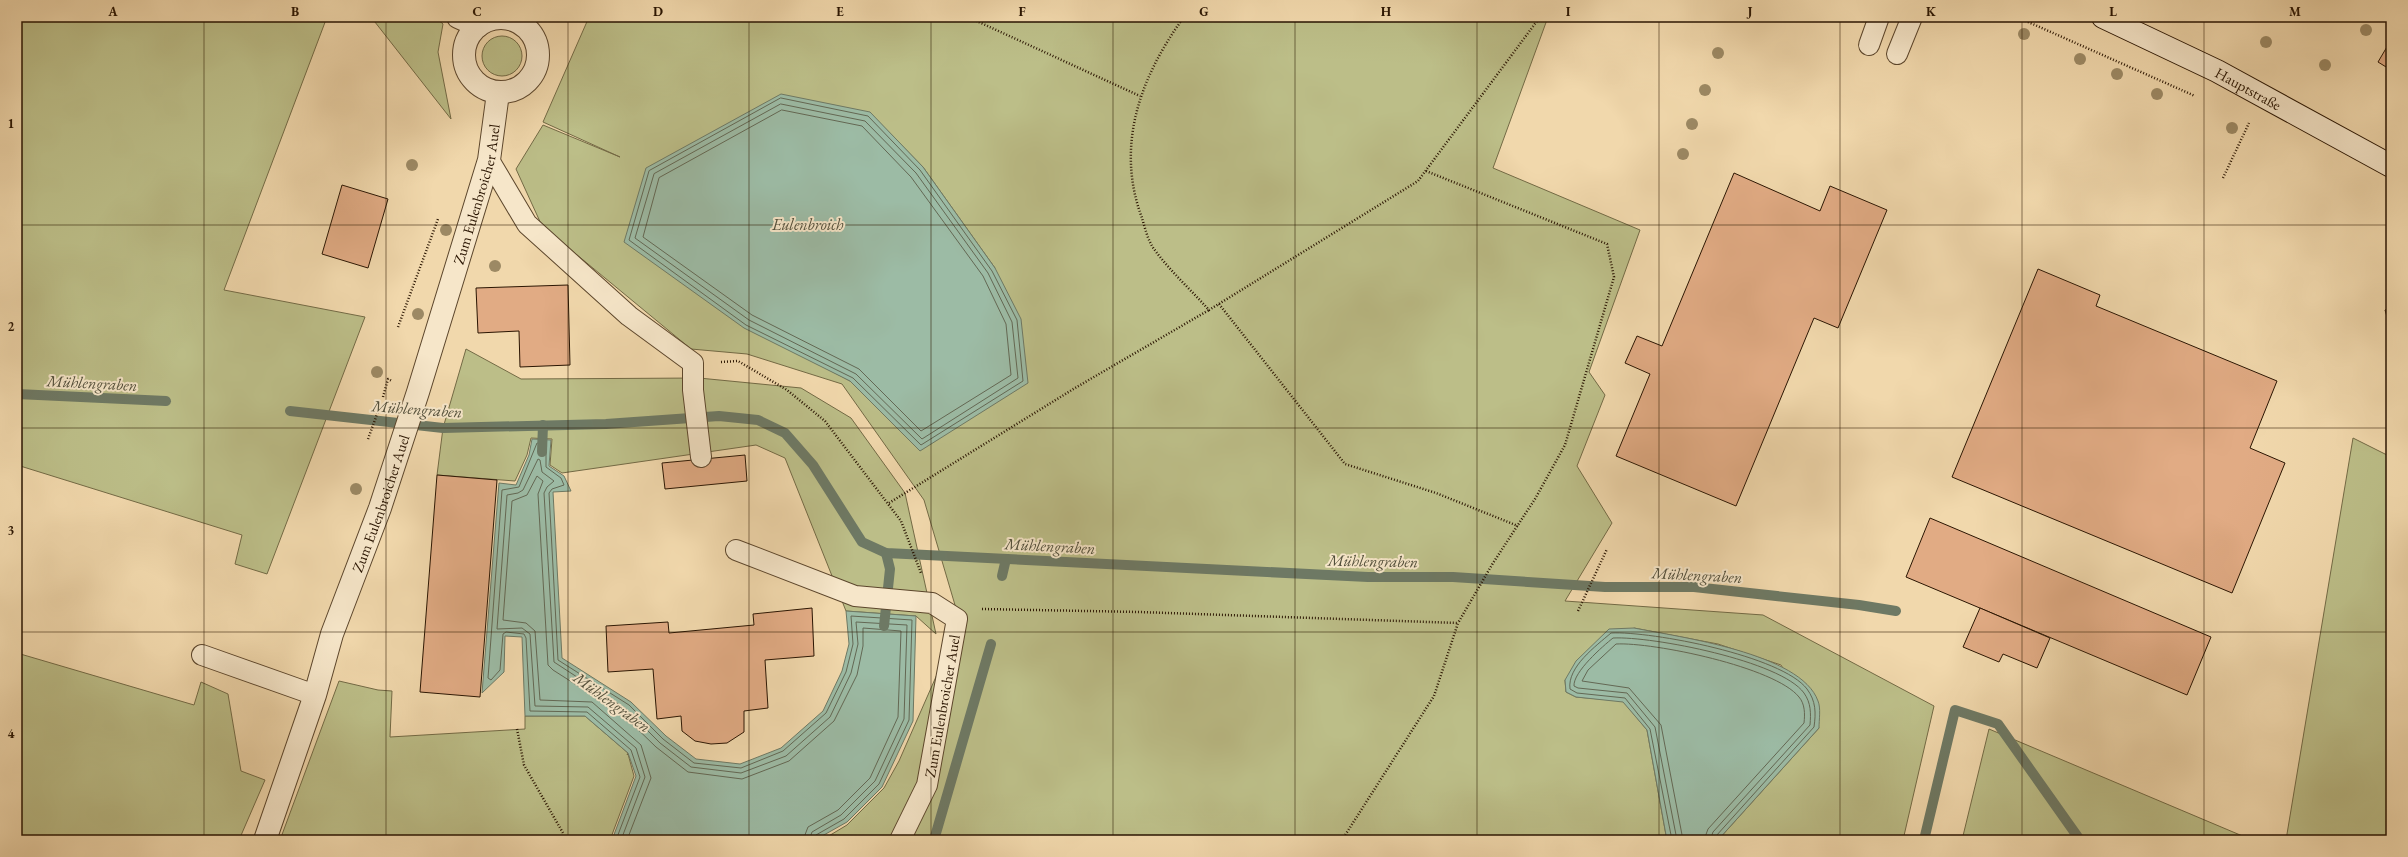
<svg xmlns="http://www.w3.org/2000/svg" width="2408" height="857" font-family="'EB Garamond',serif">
	<rect width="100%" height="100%" fill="#f1d8ac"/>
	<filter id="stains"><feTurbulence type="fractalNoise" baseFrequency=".005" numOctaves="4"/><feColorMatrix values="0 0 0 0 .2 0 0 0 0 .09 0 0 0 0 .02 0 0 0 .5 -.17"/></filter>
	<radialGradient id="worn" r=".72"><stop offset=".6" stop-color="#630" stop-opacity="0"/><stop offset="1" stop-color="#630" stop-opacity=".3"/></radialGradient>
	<g fill="#bcbe88" stroke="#736a45" fill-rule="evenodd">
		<path d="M17,17h310l-103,273 141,27 -98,257 -32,-10 7,-29 -225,-70z"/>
		<path d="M371,17h64l8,7 -5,28 13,67z"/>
		<path d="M589,17h959l-55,151 147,62 -51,142 16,23 -28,71 35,57 -47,78 198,14 171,91 -31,134h-185l101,-112 -38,-63 -63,-21 -84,-16 -69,52 1,12 10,5 47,4 24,29 19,105 3,5h-847l25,-15 37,-37 15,-27 61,-139 -36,-122 -82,-116 -95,-30 -56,-5 -149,-123 -26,-57 27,-44 77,32 -77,-35zM870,113l53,54 72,101 -75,183 -70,-70 -45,-24z"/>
		<circle cx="502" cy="56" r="20"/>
		<path d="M466,349l55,30 178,-1 102,10 50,30 54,75 31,141 -20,-18 -70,-5 -61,-153 -29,-13 -194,28 -12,-8 2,-26 -21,-1 -4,17 -12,26 -78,-6 6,-47z"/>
		<path d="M2353,438l38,19v383h-105z"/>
		<path d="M17,653l177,52 7,-23 27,12 13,77 24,9 -26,60h-222z"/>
		<path d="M339,681l39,9 14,1 -2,46 135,-8v-13h60l43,37 -1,2 1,-1 6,22 -24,64h-330z"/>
		<path d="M1989,729l263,111h-290z"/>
	</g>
	<g fill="#9cbba5" stroke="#6e7964">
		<path d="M781,94l89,18 53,55 72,101 26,51 7,64 -108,68 -70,-70 -106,-53 -120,-86 22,-74z"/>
		<path d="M532,439l19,1 -2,26 15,10 7,15 -18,1 9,166 69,44 35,34 30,23 44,5 41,-16 42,-37 19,-40 7,-27 -3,-33 70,5 -3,105 -31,66 -35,35 -32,18h-203l24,-64 -8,-23 -43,-37h-60l-3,-79 -17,-1 -1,36 -22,21 17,-210 17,2 13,-30z"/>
		<path d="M1634,628c45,9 167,25 184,73 3,7 1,19 1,27l-101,112h-49l-3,-5 -19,-105 -24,-28 -47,-5 -10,-5 -1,-12 11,-19 33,-32z"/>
	</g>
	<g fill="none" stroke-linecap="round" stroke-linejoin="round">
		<g stroke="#636854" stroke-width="1">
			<path d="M781,98l87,18 52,54 72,101 25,49 6,61 -102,64 -68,-67 -107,-53 -117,-85 20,-69z"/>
			<path d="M781,104l84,17 51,52 72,100 24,49 6,56 -96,61 -66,-65 -107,-54 -114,-82 19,-64z"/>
			<path d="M782,110l80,16 49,51 72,99 23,48 5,51 -90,56 -62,-62 -107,-54 -109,-78 16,-59z"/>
			<path d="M616,840l24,-63 -9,-27 -44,-38 -57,-1 -4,-73 -2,-4 -18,-2 -3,2 -3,36 -9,10 -3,-2 14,-188 17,-3 18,-44 9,2v22l15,11 3,7 -12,4 -3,4 9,167 71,45 34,34 31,24 47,5 42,-17 43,-38 20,-41 7,-28 -2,-28 61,4 -3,100 -30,64 -35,35 -28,16 -2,5"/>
			<path d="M621,840l24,-63 -9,-29 -48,-41 -53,-1 -5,-72 -8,-6 -25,1 10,-134 11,-2 5,-3 15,-31 2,1 2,12 12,9 -7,6 -3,6 10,169 72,47 34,34 31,24 50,6 45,-17 44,-39 21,-44 7,-29 -2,-22 51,3 -3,94 -29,62 -34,34 -29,17 -3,8"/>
			<path d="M627,840l24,-62 -10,-33 -49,-43 -52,-2 -5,-69 -9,-8 -23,-3 9,-119 15,-6 10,-19 6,5 -5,13 10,171 5,5 69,44 34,33 32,25 54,7 47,-18 45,-40 23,-46 6,-29v-18l38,3 -3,86 -28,61 -32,32 -30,17 -5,13"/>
			<path d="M1672,840l-22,-111 -25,-31 -48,-5 -7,-4c-3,-22 26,-43 41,-56 41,-2 171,23 196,56 9,12 9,24 7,38l-98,109 -1,4"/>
			<path d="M1677,840l-22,-113 -28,-34 -49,-5 -4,-2c-1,-14 29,-40 39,-48 39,-2 168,23 191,55 7,10 7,20 6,32l-97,107 -3,8"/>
			<path d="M1683,840l-22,-115 -32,-37 -47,-7 6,-11 28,-26c37,-2 159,23 183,53 6,7 6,17 5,26l-96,106 -4,11"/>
		</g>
		<g stroke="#6e7964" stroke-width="10">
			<path d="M17,394l149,7"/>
			<path d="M290,411l153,17 163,-4 113,-8 39,4 27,13 28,32 49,77 24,11 482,24h85l152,10h89l165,18 37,6"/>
			<path d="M542,452l1,-27"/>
			<path d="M1002,576l4,-17"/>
			<path d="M884,626l6,-57 -4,-16"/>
			<path d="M934,840l57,-196"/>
			<path d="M1924,840l31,-130 43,14 82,116"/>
		</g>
	</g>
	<g fill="#e1ab84" stroke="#2a1502">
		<path d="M2391,40v30l-13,-8z"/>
		<path d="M1734,173l86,38 10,-25 57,24 -49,118 -24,-10 -78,188 -120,-50 34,-82 -25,-11 12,-27 25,10z"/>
		<path d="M342,185l46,14 -20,69 -46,-14z"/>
		<path d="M2038,269l62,26 -4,11 181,75 -27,67 35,15 -53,130 -280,-116z"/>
		<path d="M568,285l2,80 -50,2 -1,-36 -41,2 -2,-45z"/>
		<path d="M2391,308v23l-6,-21z"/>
		<path d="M745,455l2,26 -82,8 -3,-26z"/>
		<path d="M437,475l60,5 -17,217 -60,-5z"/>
		<path d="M1930,518l281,119 -24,58 -281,-118z"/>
		<path d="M812,608l2,48 -49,4 3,48 -24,3v21l-17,11 -16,1 -16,-3 -13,-10 -1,-15 -24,3 -4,-50 -45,3 -2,-46 62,-4 1,11 85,-8 -1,-11z"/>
		<path d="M1980,608l70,30 -13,30 -34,-14 -4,8 -36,-15z"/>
	</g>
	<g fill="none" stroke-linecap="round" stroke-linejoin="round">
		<g stroke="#5c462c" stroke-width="22">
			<g id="lane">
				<path d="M1869,45l10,-28"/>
				<path d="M1897,54l15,-37"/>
				<path d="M489,160l38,64 102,92 64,47v27l8,67"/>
				<path d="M736,550l119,46 77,7 25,16 -30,166 -27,55"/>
				<path d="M202,655l113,40"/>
			</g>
		</g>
		<g stroke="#5c462c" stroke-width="24">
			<g id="street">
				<path d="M458,17l20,9"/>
				<circle cx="501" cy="55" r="37"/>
				<path id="s1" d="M265,840l50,-145 17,-61 48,-126 38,-116 71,-232 9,-67"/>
			</g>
		</g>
		<g stroke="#2a1502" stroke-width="24">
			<g id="secondary">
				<path id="s2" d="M2103,17l114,54 174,95"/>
			</g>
		</g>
		<g stroke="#2a1502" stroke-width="2.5" stroke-dasharray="1 2" stroke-linecap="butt">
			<path d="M968,17l172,79"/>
			<path d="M1184,17c-44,60 -69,129 -42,201 3,10 6,23 12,31 16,22 37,41 55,61l209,-129 122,-164"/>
			<path d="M1792,17l1,3"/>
			<path d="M2017,17l178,79"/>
			<path d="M2178,17l5,3"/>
			<path d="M1426,171l181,73 7,33 -49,168 -30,54 -42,64 -35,60"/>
			<path d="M2223,178l26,-55"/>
			<path d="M1219,304l126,160 91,29 82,33"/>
			<path d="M398,327l40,-108"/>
			<path d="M721,362l17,-1 49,29 38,31 76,100 20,52"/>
			<path d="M383,397l5,-18 4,2"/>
			<path d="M368,439l12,-33"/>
			<path d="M889,503l186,-115 134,-78"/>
			<path d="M982,609l157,3 319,11 -24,73 -92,144"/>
			<path d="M1578,611l29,-62"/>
			<path d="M517,729l7,36 39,68v7"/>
		</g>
		<use href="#lane" stroke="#f6e6c9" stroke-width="20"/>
		<use href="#street" stroke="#f6e6c9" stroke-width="22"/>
		<use href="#secondary" stroke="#f6e6c9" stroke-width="22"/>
	</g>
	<g fill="#9c8964">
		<circle cx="2366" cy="30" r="6"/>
		<circle cx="2024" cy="34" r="6"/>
		<circle cx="2266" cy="42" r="6"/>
		<circle cx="1718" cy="53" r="6"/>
		<circle cx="2080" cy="59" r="6"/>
		<circle cx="2325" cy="65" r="6"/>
		<circle cx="2117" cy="74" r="6"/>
		<circle cx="1705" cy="90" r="6"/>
		<circle cx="2157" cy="94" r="6"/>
		<circle cx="1692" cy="124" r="6"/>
		<circle cx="2232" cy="128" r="6"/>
		<circle cx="1683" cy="154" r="6"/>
		<circle cx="412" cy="165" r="6"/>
		<circle cx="446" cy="230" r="6"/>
		<circle cx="495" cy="266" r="6"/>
		<circle cx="418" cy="314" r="6"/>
		<circle cx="377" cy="372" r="6"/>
		<circle cx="356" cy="489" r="6"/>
	</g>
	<path fill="none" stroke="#2a1502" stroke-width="1" stroke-opacity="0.55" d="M204,17v823M386,17v823M568,17v823M749,17v823M931,17v823M1113,17v823M1295,17v823M1477,17v823M1659,17v823M1840,17v823M2022,17v823M2204,17v823M17,225h2374M17,428h2374M17,632h2374"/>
	<g text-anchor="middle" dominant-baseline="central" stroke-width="4" stroke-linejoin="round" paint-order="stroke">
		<g font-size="15" fill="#2a1502" stroke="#f6e6c9">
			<text stroke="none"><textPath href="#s2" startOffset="162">Hauptstraße</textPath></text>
			<text stroke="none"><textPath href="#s1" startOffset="680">Zum Eulenbroicher Auel</textPath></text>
			<text stroke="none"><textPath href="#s1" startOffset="356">Zum Eulenbroicher Auel</textPath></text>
			<text transform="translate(942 706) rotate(-80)">Zum Eulenbroicher Auel</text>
		</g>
		<g font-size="16" font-style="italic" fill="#524f3b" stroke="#f6e6c9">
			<text x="808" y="224">Eulenbroich</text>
			<text transform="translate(92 383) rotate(3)">Mühlengraben</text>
			<text transform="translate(417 409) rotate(4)">Mühlengraben</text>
			<text transform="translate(1050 546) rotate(3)">Mühlengraben</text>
			<text transform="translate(1373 561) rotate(1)">Mühlengraben</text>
			<text transform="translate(1697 575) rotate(3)">Mühlengraben</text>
			<text transform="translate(612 702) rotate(36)">Mühlengraben</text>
		</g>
	</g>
	<rect width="2408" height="857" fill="none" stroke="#f1d8ac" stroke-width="44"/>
	<rect x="22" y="22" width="2364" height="813" fill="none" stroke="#2a1502" stroke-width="1.5"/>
	<g font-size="13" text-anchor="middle" font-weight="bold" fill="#2a1502">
		<text x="113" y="16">A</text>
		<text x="295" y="16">B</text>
		<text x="477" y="16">C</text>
		<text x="658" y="16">D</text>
		<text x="840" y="16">E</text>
		<text x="1022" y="16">F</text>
		<text x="1204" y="16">G</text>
		<text x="1386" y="16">H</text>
		<text x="1568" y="16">I</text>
		<text x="1750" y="16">J</text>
		<text x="1931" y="16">K</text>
		<text x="2113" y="16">L</text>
		<text x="2295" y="16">M</text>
		<text x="11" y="128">1</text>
		<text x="11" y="331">2</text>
		<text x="11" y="535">3</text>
		<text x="11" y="738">4</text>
	</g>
	<rect width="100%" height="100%" filter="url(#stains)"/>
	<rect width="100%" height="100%" fill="url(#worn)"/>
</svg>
